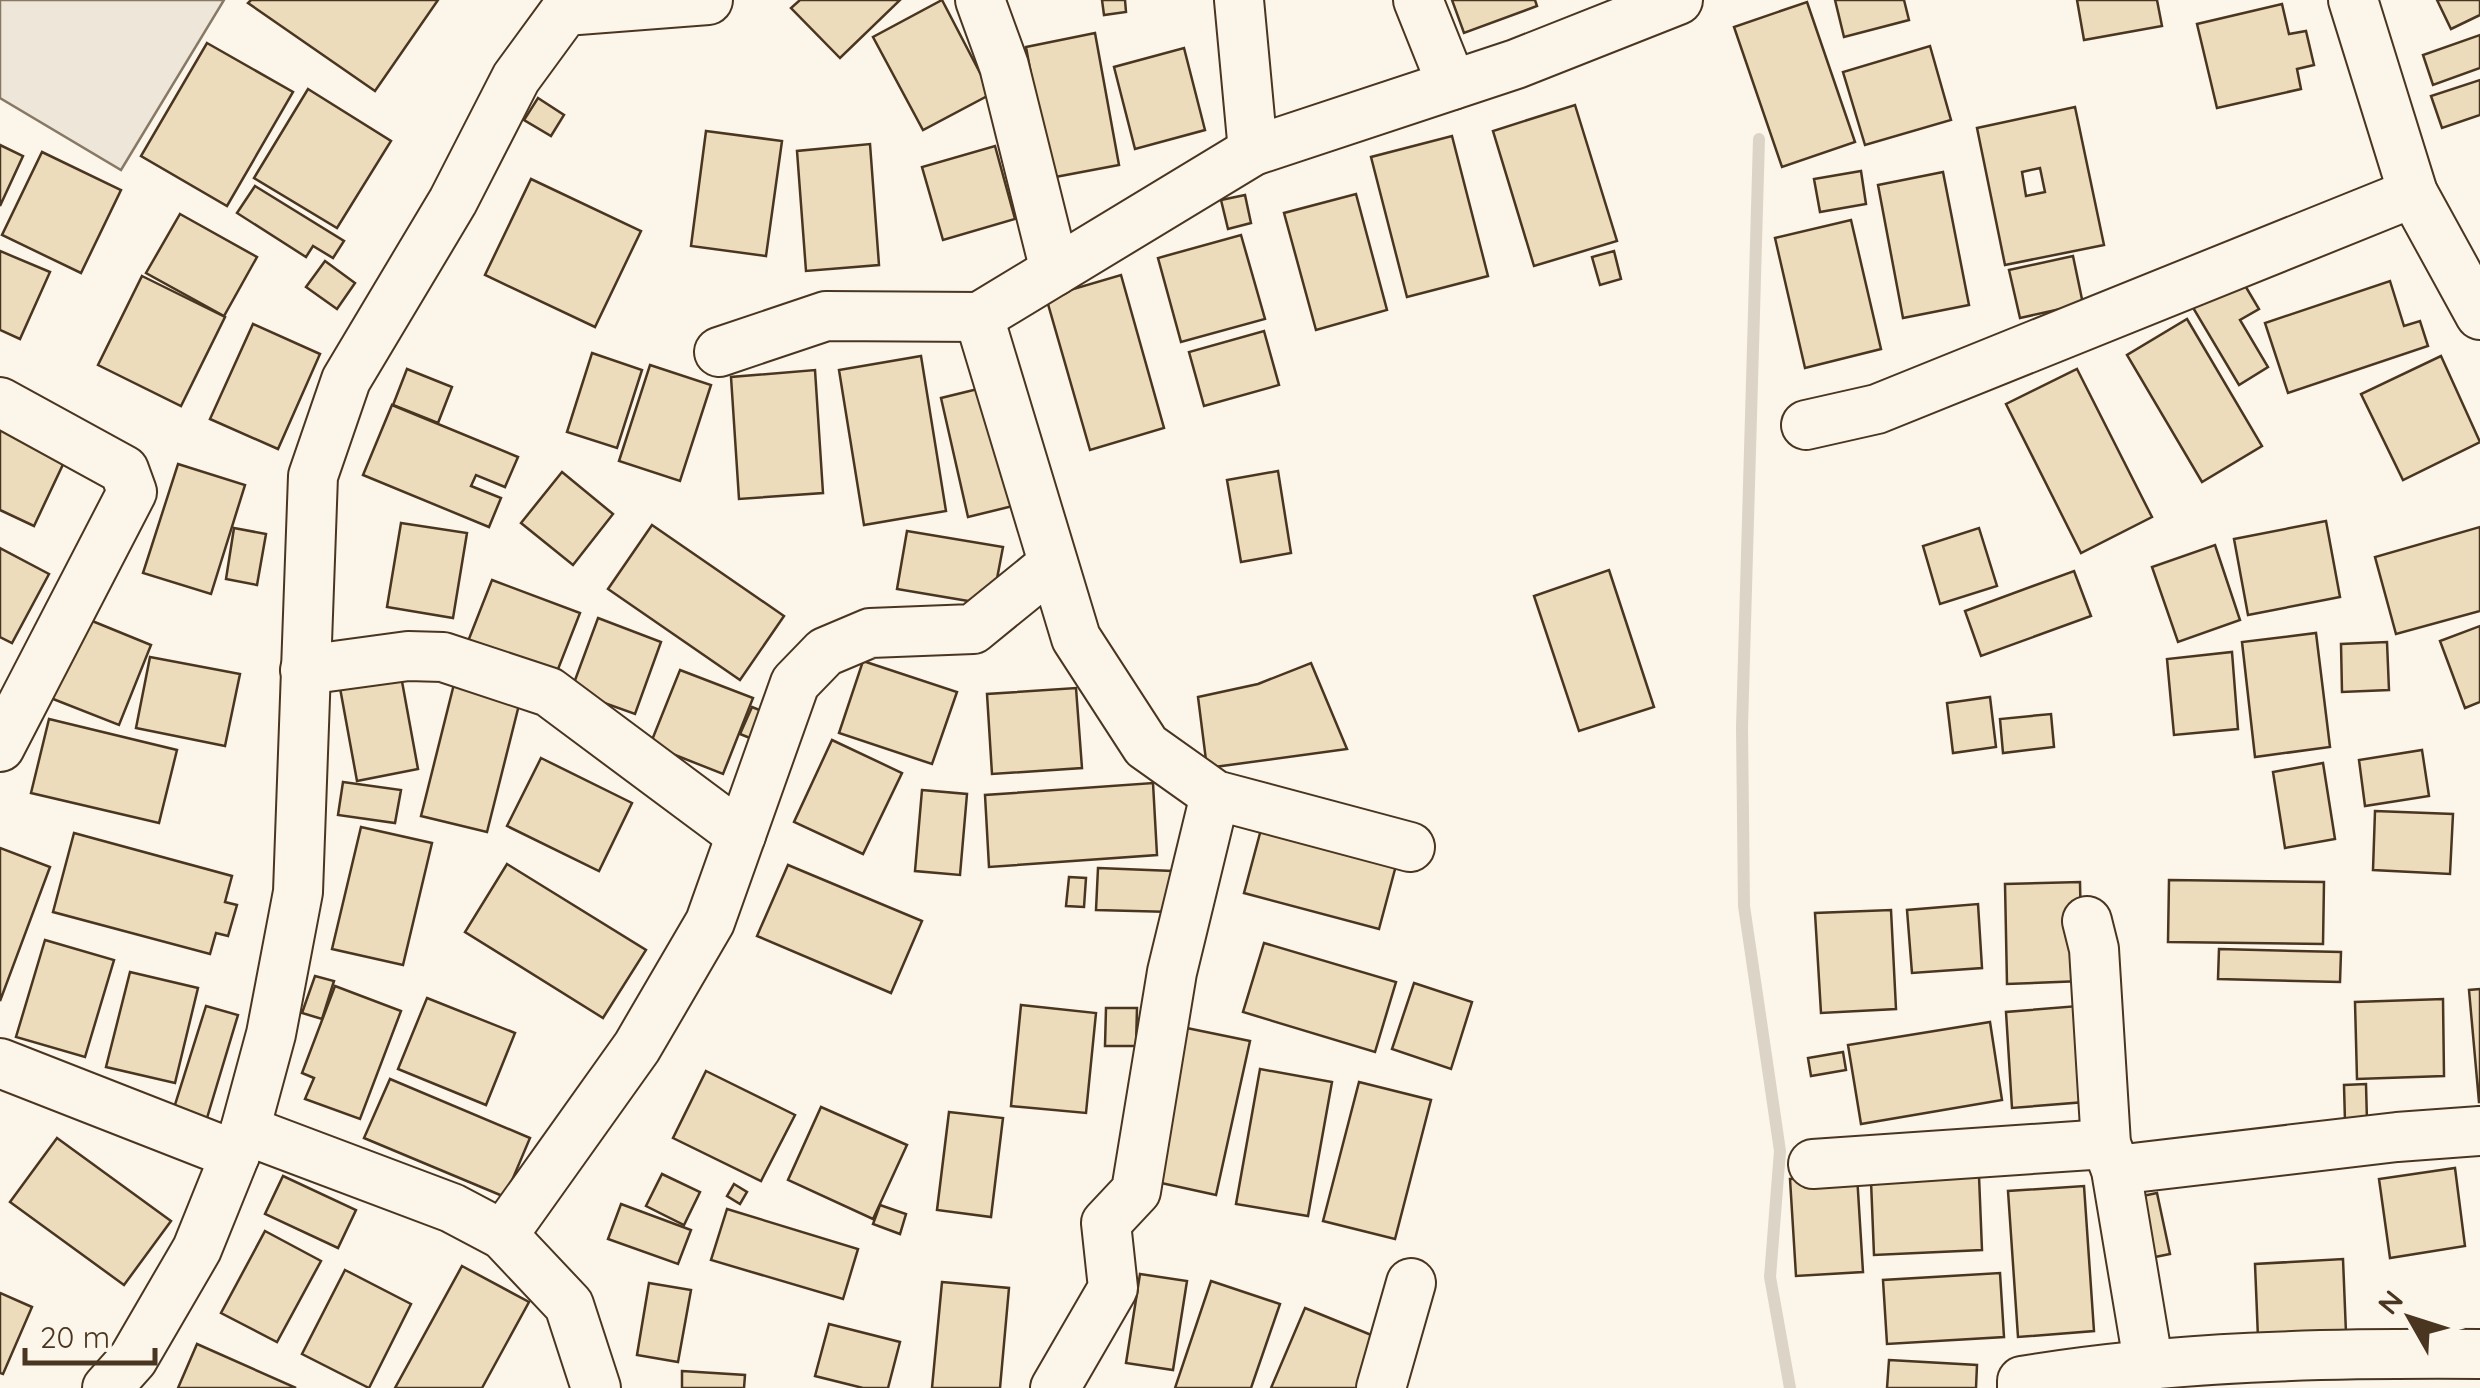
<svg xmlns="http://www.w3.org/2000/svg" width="2480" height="1388" font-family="Quicksand,sans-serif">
	<rect width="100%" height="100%" fill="#fbf6e9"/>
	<path fill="#ede6d9" stroke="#887966" stroke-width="2.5" d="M0,0h224l-103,170 -121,-72z"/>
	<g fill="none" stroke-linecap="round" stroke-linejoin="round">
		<path stroke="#dcd4c6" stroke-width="12" d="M1759,139l-17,588 2,179 36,245 -10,126 20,111"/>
	</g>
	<g fill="#ecdcbc" stroke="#4a3520" stroke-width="2.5" fill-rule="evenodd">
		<path d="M251,0h187l-63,91 -127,-88z"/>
		<path d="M800,0h100l-60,58 -49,-50z"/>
		<path d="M942,0l49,94 -68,36 -50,-93z"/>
		<path d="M1102,0h23l1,12 -22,3z"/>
		<path d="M1452,0h83l2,6 -73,27z"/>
		<path d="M1835,0h69l5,20 -65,17z"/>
		<path d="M2077,0h80l5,26 -78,14z"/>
		<path d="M2437,0h43v15l-29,14z"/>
		<path d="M1807,2l48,140 -73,25 -48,-140z"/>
		<path d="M2282,4l7,30 17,-3 8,34 -17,4 4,20 -84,19 -20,-84z"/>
		<path d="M1095,33l24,132 -69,13 -24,-131z"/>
		<path d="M2480,35v33l-47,17 -10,-30z"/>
		<path d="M207,43l86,49 -66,114 -86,-50z"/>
		<path d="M1930,46l21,74 -86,25 -22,-73z"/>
		<path d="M1184,48l21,82 -70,19 -21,-82z"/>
		<path d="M2480,80v35l-38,13 -11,-32z"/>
		<path d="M308,89l83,52 -54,87 -83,-50z"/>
		<path d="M538,98l26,17 -13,21 -27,-16z"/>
		<path d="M1575,105l42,136 -83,25 -41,-135z"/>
		<path d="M2075,107l29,138 -99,20 -28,-137zM2040,168l5,24 -19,4 -4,-24z"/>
		<path d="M706,131l76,10 -16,115 -75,-10z"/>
		<path d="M1452,136l36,140 -81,21 -36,-140z"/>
		<path d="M870,144l9,121 -73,6 -9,-120z"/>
		<path d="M0,145l23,11 -23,50z"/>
		<path d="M995,146l20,73 -72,21 -21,-73z"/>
		<path d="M42,152l79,38 -40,83 -79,-38z"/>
		<path d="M1861,171l5,33 -46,8 -6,-33z"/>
		<path d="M1943,172l26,133 -66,13 -25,-133z"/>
		<path d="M531,179l110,52 -46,96 -110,-52z"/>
		<path d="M255,186l89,55 -11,17 -20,-12 -7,11 -69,-44z"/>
		<path d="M1356,194l31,116 -71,20 -32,-117z"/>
		<path d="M1245,195l6,28 -23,6 -7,-29z"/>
		<path d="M180,214l77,43 -33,59 -78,-43z"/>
		<path d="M1851,220l30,129 -76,19 -30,-130z"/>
		<path d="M1241,235l24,84 -84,23 -23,-84z"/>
		<path d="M0,251l50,21 -30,67 -20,-9z"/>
		<path d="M1614,251l7,28 -21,6 -8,-28z"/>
		<path d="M2073,256l10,48 -63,14 -11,-48z"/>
		<path d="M325,261l30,22 -18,26 -31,-22z"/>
		<path d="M2237,272l22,37 -19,11 28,47 -29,18 -50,-84z"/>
		<path d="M1121,275l43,153 -74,22 -44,-153z"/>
		<path d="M142,276l83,41 -44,89 -83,-41z"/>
		<path d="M2390,281l14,45 16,-5 8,25 -140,47 -23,-70z"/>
		<path d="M2187,319l75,127 -60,36 -75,-127z"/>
		<path d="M253,324l67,30 -42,95 -68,-30z"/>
		<path d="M1264,331l15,54 -75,21 -15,-54z"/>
		<path d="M592,353l50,17 -25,78 -50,-16z"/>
		<path d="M921,356l25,155 -82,14 -25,-155z"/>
		<path d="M2441,356l39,86 -77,38 -42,-86z"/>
		<path d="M650,365l61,20 -31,96 -61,-20z"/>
		<path d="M407,369l45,18 -14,36 -45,-18z"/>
		<path d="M2077,369l75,148 -71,36 -75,-149z"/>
		<path d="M815,370l8,123 -84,6 -8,-122z"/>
		<path d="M990,386l27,119 -49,12 -27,-119z"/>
		<path d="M392,405l126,52 -13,30 -29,-12 -5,11 30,12 -12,29 -126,-52z"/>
		<path d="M0,427l66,31 -32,68 -34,-16z"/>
		<path d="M178,464l67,21 -34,109 -68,-21z"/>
		<path d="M1278,471l13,82 -50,9 -14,-82z"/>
		<path d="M562,472l51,42 -40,51 -52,-42z"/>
		<path d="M2326,521l14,76 -92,18 -14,-76z"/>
		<path d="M401,523l66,10 -14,85 -66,-11z"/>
		<path d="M652,525l132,91 -44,64 -132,-91z"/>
		<path d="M2480,527v84l-84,23 -21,-77z"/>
		<path d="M234,528l32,6 -9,51 -31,-6z"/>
		<path d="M1979,528l18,58 -57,18 -17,-58z"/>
		<path d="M907,531l96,16 -11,58 -95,-16z"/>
		<path d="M2215,545l25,75 -62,22 -26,-75z"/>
		<path d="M0,548l49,26 -37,69 -12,-6z"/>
		<path d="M1609,570l45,137 -75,24 -45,-135z"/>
		<path d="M2074,571l17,45 -110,40 -16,-45z"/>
		<path d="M492,580l88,33 -27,69 -88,-33z"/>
		<path d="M80,616l71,29 -32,80 -71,-28z"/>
		<path d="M598,618l63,24 -26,72 -64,-23z"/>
		<path d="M2480,626v76l-15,6 -25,-67z"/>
		<path d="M2316,633l14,114 -75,10 -13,-115z"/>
		<path d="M2387,642l2,48 -47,2 -1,-48z"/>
		<path d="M2232,652l6,77 -64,6 -7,-76z"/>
		<path d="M150,657l90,17 -15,72 -89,-18z"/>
		<path d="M863,661l94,31 -25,72 -93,-31z"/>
		<path d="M1311,663l36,86 -140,19 -9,-71 60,-13z"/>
		<path d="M399,665l19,104 -61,12 -19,-104z"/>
		<path d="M680,670l73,28 -30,76 -73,-29z"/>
		<path d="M456,676l66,17 -35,139 -66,-16z"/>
		<path d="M1076,688l6,80 -90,6 -5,-80z"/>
		<path d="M1990,697l6,50 -43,6 -6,-50z"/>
		<path d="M752,707l25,10 -12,27 -25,-10z"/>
		<path d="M2051,714l3,33 -51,6 -3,-34z"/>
		<path d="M49,719l128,31 -18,73 -128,-30z"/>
		<path d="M832,740l70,33 -39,81 -69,-32z"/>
		<path d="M2422,750l7,46 -64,10 -6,-46z"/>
		<path d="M541,758l91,45 -33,68 -92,-45z"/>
		<path d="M2323,763l12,76 -50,9 -12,-76z"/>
		<path d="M343,782l58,8 -6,33 -57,-8z"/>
		<path d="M1153,783l4,72 -168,12 -4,-72z"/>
		<path d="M922,790l45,4 -7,81 -45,-4z"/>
		<path d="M2375,811l78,3 -3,60 -77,-4z"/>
		<path d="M1263,822l135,36 -19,71 -135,-36z"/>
		<path d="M361,827l71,16 -29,122 -71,-16z"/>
		<path d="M74,833l158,43 -7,26 12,3 -9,31 -12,-3 -6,21 -157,-42z"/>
		<path d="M0,848l50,19 -50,134z"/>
		<path d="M507,864l139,86 -43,68 -138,-86z"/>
		<path d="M788,865l134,56 -31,72 -134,-57z"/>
		<path d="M1098,868l75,3 -1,41 -76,-2z"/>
		<path d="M1069,877l17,1 -2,29 -18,-1z"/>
		<path d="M2169,880l155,2 -1,62 -155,-2z"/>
		<path d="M2080,882l2,99 -75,3 -2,-100z"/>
		<path d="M1978,904l4,64 -70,5 -5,-63z"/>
		<path d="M1891,910l5,99 -75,4 -6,-100z"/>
		<path d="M45,940l69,20 -29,97 -69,-20z"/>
		<path d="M1264,943l132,39 -21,70 -132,-40z"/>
		<path d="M2219,949l122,3 -1,30 -122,-3z"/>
		<path d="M130,972l68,16 -23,95 -69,-16z"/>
		<path d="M315,976l19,5 -12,38 -20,-6z"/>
		<path d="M1414,983l58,19 -21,67 -59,-20z"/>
		<path d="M335,986l66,25 -41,108 -55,-20 9,-21 -12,-5z"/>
		<path d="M2480,989v113h-1l-10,-112z"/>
		<path d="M427,998l88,35 -29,72 -88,-36z"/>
		<path d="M2443,999l1,77 -87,3 -2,-77z"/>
		<path d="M1021,1005l75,8 -10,100 -75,-7z"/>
		<path d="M206,1006l32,9 -31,103 -33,-10z"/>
		<path d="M2078,1006l7,96 -73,6 -6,-96z"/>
		<path d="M1106,1008h31l-1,38h-31z"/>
		<path d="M1990,1022l12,78 -141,24 -13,-79z"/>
		<path d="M1177,1026l73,15 -34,154 -73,-16z"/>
		<path d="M1843,1052l3,18 -35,6 -3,-18z"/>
		<path d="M1260,1069l72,13 -24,134 -72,-12z"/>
		<path d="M706,1071l89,44 -34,66 -88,-43z"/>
		<path d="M390,1079l140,59 -25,59 -141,-59z"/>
		<path d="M1359,1082l72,18 -36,139 -72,-18z"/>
		<path d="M2366,1084l1,38h-22l-1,-37z"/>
		<path d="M821,1107l86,38 -34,74 -85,-39z"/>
		<path d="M949,1112l54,6 -12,99 -54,-7z"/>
		<path d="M57,1138l114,83 -47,64 -114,-83z"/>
		<path d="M2455,1168l10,78 -75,12 -11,-79z"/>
		<path d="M662,1174l38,18 -16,33 -38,-19z"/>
		<path d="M1857,1175l6,97 -67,4 -6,-97z"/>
		<path d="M283,1176l73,34 -18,38 -73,-34z"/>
		<path d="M1979,1176l3,74 -108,5 -3,-74z"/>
		<path d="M734,1184l13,8 -7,12 -13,-8z"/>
		<path d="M2084,1186l10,145 -76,6 -10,-146z"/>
		<path d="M2157,1193l13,61 -35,7 -12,-61z"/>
		<path d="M621,1204l70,26 -13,34 -70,-25z"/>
		<path d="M880,1205l26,9 -6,20 -27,-10z"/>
		<path d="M727,1209l131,40 -15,50 -132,-39z"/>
		<path d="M265,1231l56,30 -44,81 -56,-29z"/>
		<path d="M2343,1259l3,74 -88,5 -3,-74z"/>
		<path d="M462,1266l67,36 -47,86h-87z"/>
		<path d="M345,1270l66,34 -42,84 -67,-34z"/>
		<path d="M2000,1273l4,64 -117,7 -4,-64z"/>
		<path d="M1140,1274l47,7 -14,89 -47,-7z"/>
		<path d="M1211,1281l69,23 -29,84h-76z"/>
		<path d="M942,1282l67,6 -9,100h-68z"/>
		<path d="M649,1283l42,7 -13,72 -41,-7z"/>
		<path d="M0,1293l32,14 -29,67 -3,-1z"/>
		<path d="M1305,1308l86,35 -19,45h-101z"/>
		<path d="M829,1324l71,18 -12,46h-25l-48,-12z"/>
		<path d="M197,1344l99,44h-118z"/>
		<path d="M1889,1360l88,5 -1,23h-89z"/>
		<path d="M682,1371l63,4 -1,13h-62z"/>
	</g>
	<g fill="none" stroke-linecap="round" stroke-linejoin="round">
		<g stroke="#4a3520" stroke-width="52">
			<g id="minor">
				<path d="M980,0l24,66 51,205"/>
				<path d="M1239,0l14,151"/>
				<path d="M1418,0l34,85"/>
				<path d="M2353,0l60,193 67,122"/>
				<path d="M979,317l97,321 70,108 69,49 195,52"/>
				<path d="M719,352l107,-36 153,1 274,-166 263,-87 162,-64"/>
				<path d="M0,402l124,68 8,22 -132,255"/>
				<path d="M1806,425l71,-16 536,-216"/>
				<path d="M305,670l103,-14 35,1 106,35 192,143"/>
				<path d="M2087,921l7,28 12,195 10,26 33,197"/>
				<path d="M0,1063l235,92"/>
				<path d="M245,1130l207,78 51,27 66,70 27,83"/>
				<path d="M1813,1164l293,-20"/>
				<path d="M2116,1170l281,-33 83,-6"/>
				<path d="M503,1235l134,-188 73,-125 85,-239 30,-31 45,-19 103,-4 80,-65"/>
				<path d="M107,1388l26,-29 64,-110 48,-119 26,-96 27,-142 15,-416 33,-96 107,-179 63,-123 49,-67 143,-11"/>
				<path d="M1055,1388l58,-100 -7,-65 30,-32 36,-219 43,-177"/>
				<path d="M1381,1388l30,-105"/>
				<path d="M2022,1388v-7c149,-25 306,-28 458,-27"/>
			</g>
		</g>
		<use href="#minor" stroke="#fbf6e9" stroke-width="48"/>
	</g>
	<g transform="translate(2410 1318) rotate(309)" stroke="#fbf6e9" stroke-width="8" paint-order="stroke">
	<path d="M0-8L18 38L0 25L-18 38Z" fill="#4a3520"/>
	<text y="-15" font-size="28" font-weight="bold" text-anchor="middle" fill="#4a3520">N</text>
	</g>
	<path d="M25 1348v15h130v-15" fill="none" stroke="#4a3520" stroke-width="5"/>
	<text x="40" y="1348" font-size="30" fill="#4a3520" stroke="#fbf6e9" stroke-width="8" paint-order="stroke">20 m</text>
</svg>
